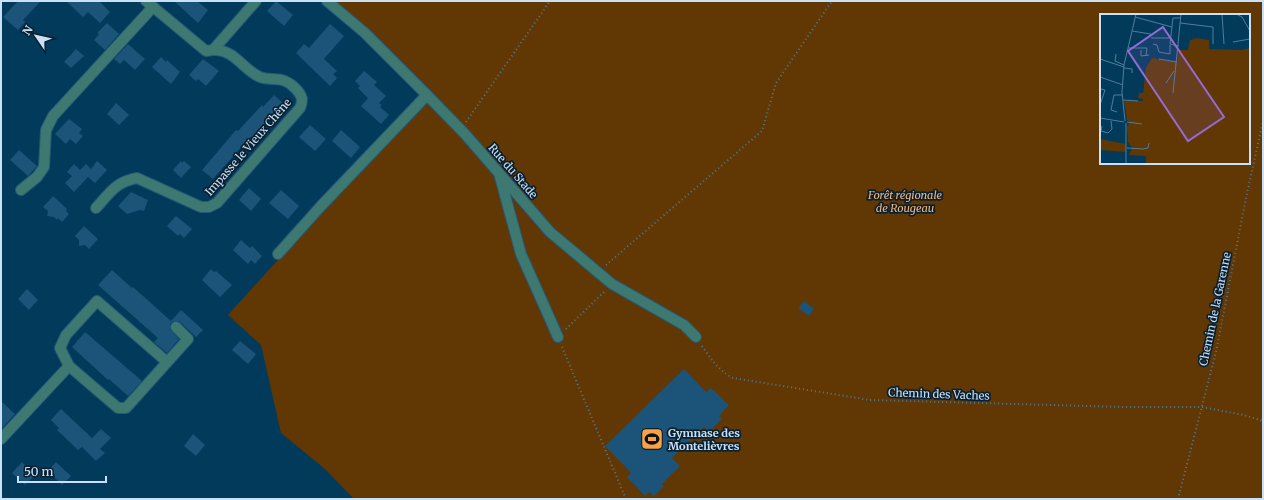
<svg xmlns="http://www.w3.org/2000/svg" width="1264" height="500" font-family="Merriweather,serif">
	<rect width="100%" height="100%" fill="#023a5c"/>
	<path fill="#613703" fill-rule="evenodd" d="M333,1h930v498h-909l-29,-30 -44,-36 -20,-88 -33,-30 96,-106 107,-110zM1101,15h148v148h-148z"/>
	<g fill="#1b5379">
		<path d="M18,1h23l-18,19 2,2 -7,8 -15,-13z"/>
		<path d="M66,1h33l11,11 -10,11 -12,-11 -5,5z"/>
		<path d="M174,1h23l11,9 -10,13z"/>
		<path d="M276,1l17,14 -9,11 -17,-15z"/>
		<path d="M107,23l12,11 -14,16 -11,-10 5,-6 -2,-1z"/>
		<path d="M330,24l14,12 -20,23 13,12 -4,3 4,4 -7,8 -34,-33 8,-9 5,4z"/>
		<path d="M128,44l17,15 -10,11 -11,-10 -4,4 -6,-5z"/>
		<path d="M76,49l8,7 -13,12 -7,-6z"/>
		<path d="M161,57l5,5 1,-2 13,12 -9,12 -19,-17z"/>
		<path d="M203,59l16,12 -13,15 -8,-7 -2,2 -7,-6z"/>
		<path d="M364,71l13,11 -3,3 12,11 -7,7 3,2 -2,2 9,8 -8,9 -20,-18 7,-8 -10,-10 2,-2 -5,-5z"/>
		<path d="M274,95l10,9 -31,35 -3,-2 -37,42 -11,-9 34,-40 2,1 24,-26 1,2z"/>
		<path d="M116,103l13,12 -10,10 -12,-11z"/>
		<path d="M69,119l13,10 -3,4 4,3 -7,8 -6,-5 -4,5 -11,-10z"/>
		<path d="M310,125l16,14 -11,12 -16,-14z"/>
		<path d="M341,130l19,17 -9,11 -19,-17z"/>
		<path d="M19,150l18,16 -9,10 -18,-16z"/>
		<path d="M97,161l10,9 -12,13 -7,-6 -14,15 -9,-9 7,-7 -5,-4 7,-8 6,6 6,-6 5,5z"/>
		<path d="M181,161l1,2 2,-2 7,6 -10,11 -8,-8z"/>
		<path d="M249,188l12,11 -10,12 -12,-11z"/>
		<path d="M281,190l18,16 -11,13 -19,-16z"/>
		<path d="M131,192l17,8 -4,11 -4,-1 -13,4 -9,-8z"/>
		<path d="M53,196l14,13 -1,2 3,3 -7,8 -4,-4 -1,2 -3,-3 -7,-1 1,-5 -5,-4z"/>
		<path d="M176,216l16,13 -8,9 -4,-4 -2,2 -11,-10z"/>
		<path d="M84,226l14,13 -9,10 -4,-4 -6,1v-6l-4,-4z"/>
		<path d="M241,240l9,8 2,-2 10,10 -7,8 -4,-4 -3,4 -15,-14z"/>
		<path d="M211,269l3,3 2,-1 16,14 -12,12 -18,-17z"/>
		<path d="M112,270l20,18 1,-1 38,34 10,-11 22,20 -7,7 -16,-15 -3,-1 -5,1 -2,3v4l9,10 -12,14 -13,-11 4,-4 -60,-53z"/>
		<path d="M27,289l11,11 -9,10 -11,-11z"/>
		<path d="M804,301l10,8 -5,7 -11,-8z"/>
		<path d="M85,332l57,49 -14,15 -19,-17 -1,1 -36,-33z"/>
		<path d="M240,341l16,13 -8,10 -16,-14z"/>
		<path d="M684,369l22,23 5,-4 18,17 -10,11 3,3 -13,13 -5,-5 -32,31 8,8 -18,18 2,2 -10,10 -5,-4 -4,4 -18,-19 4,-4 -26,-27z"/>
		<path d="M1,401l14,13 -14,15z"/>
		<path d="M61,409l31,29 9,-9 10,9 -11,11 5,4 -9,8 -14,-14 -4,3 -21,-20 2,-2 -8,-8z"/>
		<path d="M193,434l12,11 -9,11 -12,-10z"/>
		<path d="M22,462l13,13 -10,10 -13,-12z"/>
		<path d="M56,462l15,14 -9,9 -14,-14z"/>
	</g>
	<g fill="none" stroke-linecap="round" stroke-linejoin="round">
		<g stroke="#265878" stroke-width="12">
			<g id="minor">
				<path d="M146,1l60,50 7,-1 43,-49"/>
				<path d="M327,1l38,32 62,62 38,39 85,98 62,52 72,41 12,12"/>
				<path d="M500,177l21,77 37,83"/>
				<path d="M21,190l16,-13 7,-10 2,-37 7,-14 100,-109"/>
				<path d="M96,208c14,-15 19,-26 41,-30l64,29h8l8,-4 83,-95c1,-2 2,-6 2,-9 -2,-8 -12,-17 -20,-19 -7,-2 -15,0 -22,-3 -17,-7 -25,-28 -47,-27"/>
				<path d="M278,254l43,-48 106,-111"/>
				<path d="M69,366l49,42h8l62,-69 -12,-12"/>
				<path d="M1,439l68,-73 -9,-18 6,-13 31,-34 70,61"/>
			</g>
		</g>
		<g stroke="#4f7b98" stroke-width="2" stroke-dasharray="1 3" stroke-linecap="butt">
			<path d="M466,122l84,-121"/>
			<path d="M606,265l156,-134 14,-48 56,-82"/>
			<path d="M566,329l38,-37"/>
			<path d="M702,346c9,13 17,25 31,32l137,22 254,7h78l42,8 19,6"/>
			<path d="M562,347l64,152"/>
			<path d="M1178,499l38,-147 30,-154 17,-77"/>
		</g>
		<use href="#minor" stroke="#3d7971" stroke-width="10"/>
	</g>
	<defs>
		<g id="stadium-square" transform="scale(1.15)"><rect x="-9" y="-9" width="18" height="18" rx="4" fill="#f7a149" stroke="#0b202f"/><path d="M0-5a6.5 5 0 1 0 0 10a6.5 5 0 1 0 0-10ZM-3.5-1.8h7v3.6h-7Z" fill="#111"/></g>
	</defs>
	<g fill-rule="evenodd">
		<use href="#stadium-square" x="652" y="439"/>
	</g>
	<g text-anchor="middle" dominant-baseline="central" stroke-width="3.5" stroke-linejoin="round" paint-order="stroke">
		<g font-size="11" fill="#c8e1f7" stroke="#0b202f">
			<text transform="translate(248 147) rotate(-49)">Impasse le Vieux Chêne</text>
			<text transform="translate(513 171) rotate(49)">Rue du Stade</text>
			<text transform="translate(1215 309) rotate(-78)">Chemin de la Garenne</text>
			<text transform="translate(939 394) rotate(2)">Chemin des Vaches</text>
		</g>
		<g font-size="11" font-style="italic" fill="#f6b77d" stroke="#0b202f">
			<text x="905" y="195">Forêt régionale<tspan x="905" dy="13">de Rougeau</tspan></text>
		</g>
		<g font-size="11" font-weight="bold" fill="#c8e1f7" stroke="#0b202f" text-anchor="start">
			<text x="668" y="433">Gymnase des<tspan x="668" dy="13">Montelièvres</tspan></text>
		</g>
	</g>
	<g transform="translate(1100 14)">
		<rect width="150" height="150" fill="#023a5c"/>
		<path d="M97,24l12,2v9l32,1 9,-2v116h-104v-8l-17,-1 -1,2 4,-9 -4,-6 -1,-16 3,-4 -3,-2 -3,-20 19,1v-2l-5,-1 1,-5h4l3,-25 6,-10 25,4 2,-12h9l2,-10zM0,125l26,5v8l-26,-2z" fill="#613703"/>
		<path fill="none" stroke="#517d9a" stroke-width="1" d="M122,0l2,30M136,0l6,3 8,14M35,3l37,10M80,9l33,4v17M32,17l19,3M51,24h19M133,28l17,-3M53,30l4,1 2,7 11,2v-9M79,32l-9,-2 3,-26h8M28,34h19l-1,8M41,36v6l8,-1M16,40l-1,7 9,4M0,45l24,8M59,45l18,3M24,54l8,1v4M0,63l23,8M66,69l8,-12M73,79l8,-79M0,80l1,-5 4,1 -5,15M23,86l15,1M17,98l-6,-2 3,-15h8M0,104l24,4M25,107l-3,-29 2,-27 12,-51M27,108l15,2M26,109v41M2,112l-1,5 7,2 4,-4 -1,-8M27,134l16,1 5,-1 1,-5"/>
		<path fill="#966bd3" fill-opacity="0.15" stroke="#966bd3" stroke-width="2" d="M63,13l61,90 -36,24 -60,-90z"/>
		<rect width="150" height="150" fill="none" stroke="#c8e1f7" stroke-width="2"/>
	</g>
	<rect width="1264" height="500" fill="none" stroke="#c8e1f7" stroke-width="4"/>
	<g transform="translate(36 36) rotate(304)" stroke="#0b202f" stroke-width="3" paint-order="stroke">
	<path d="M0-3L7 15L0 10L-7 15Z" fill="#c8e1f7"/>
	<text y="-6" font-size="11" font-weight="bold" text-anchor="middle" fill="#c8e1f7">N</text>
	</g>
	<path d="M18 476v6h88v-6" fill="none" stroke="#c8e1f7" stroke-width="2"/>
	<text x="24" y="476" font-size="12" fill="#c8e1f7" stroke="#0b202f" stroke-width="3" paint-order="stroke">50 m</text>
</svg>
